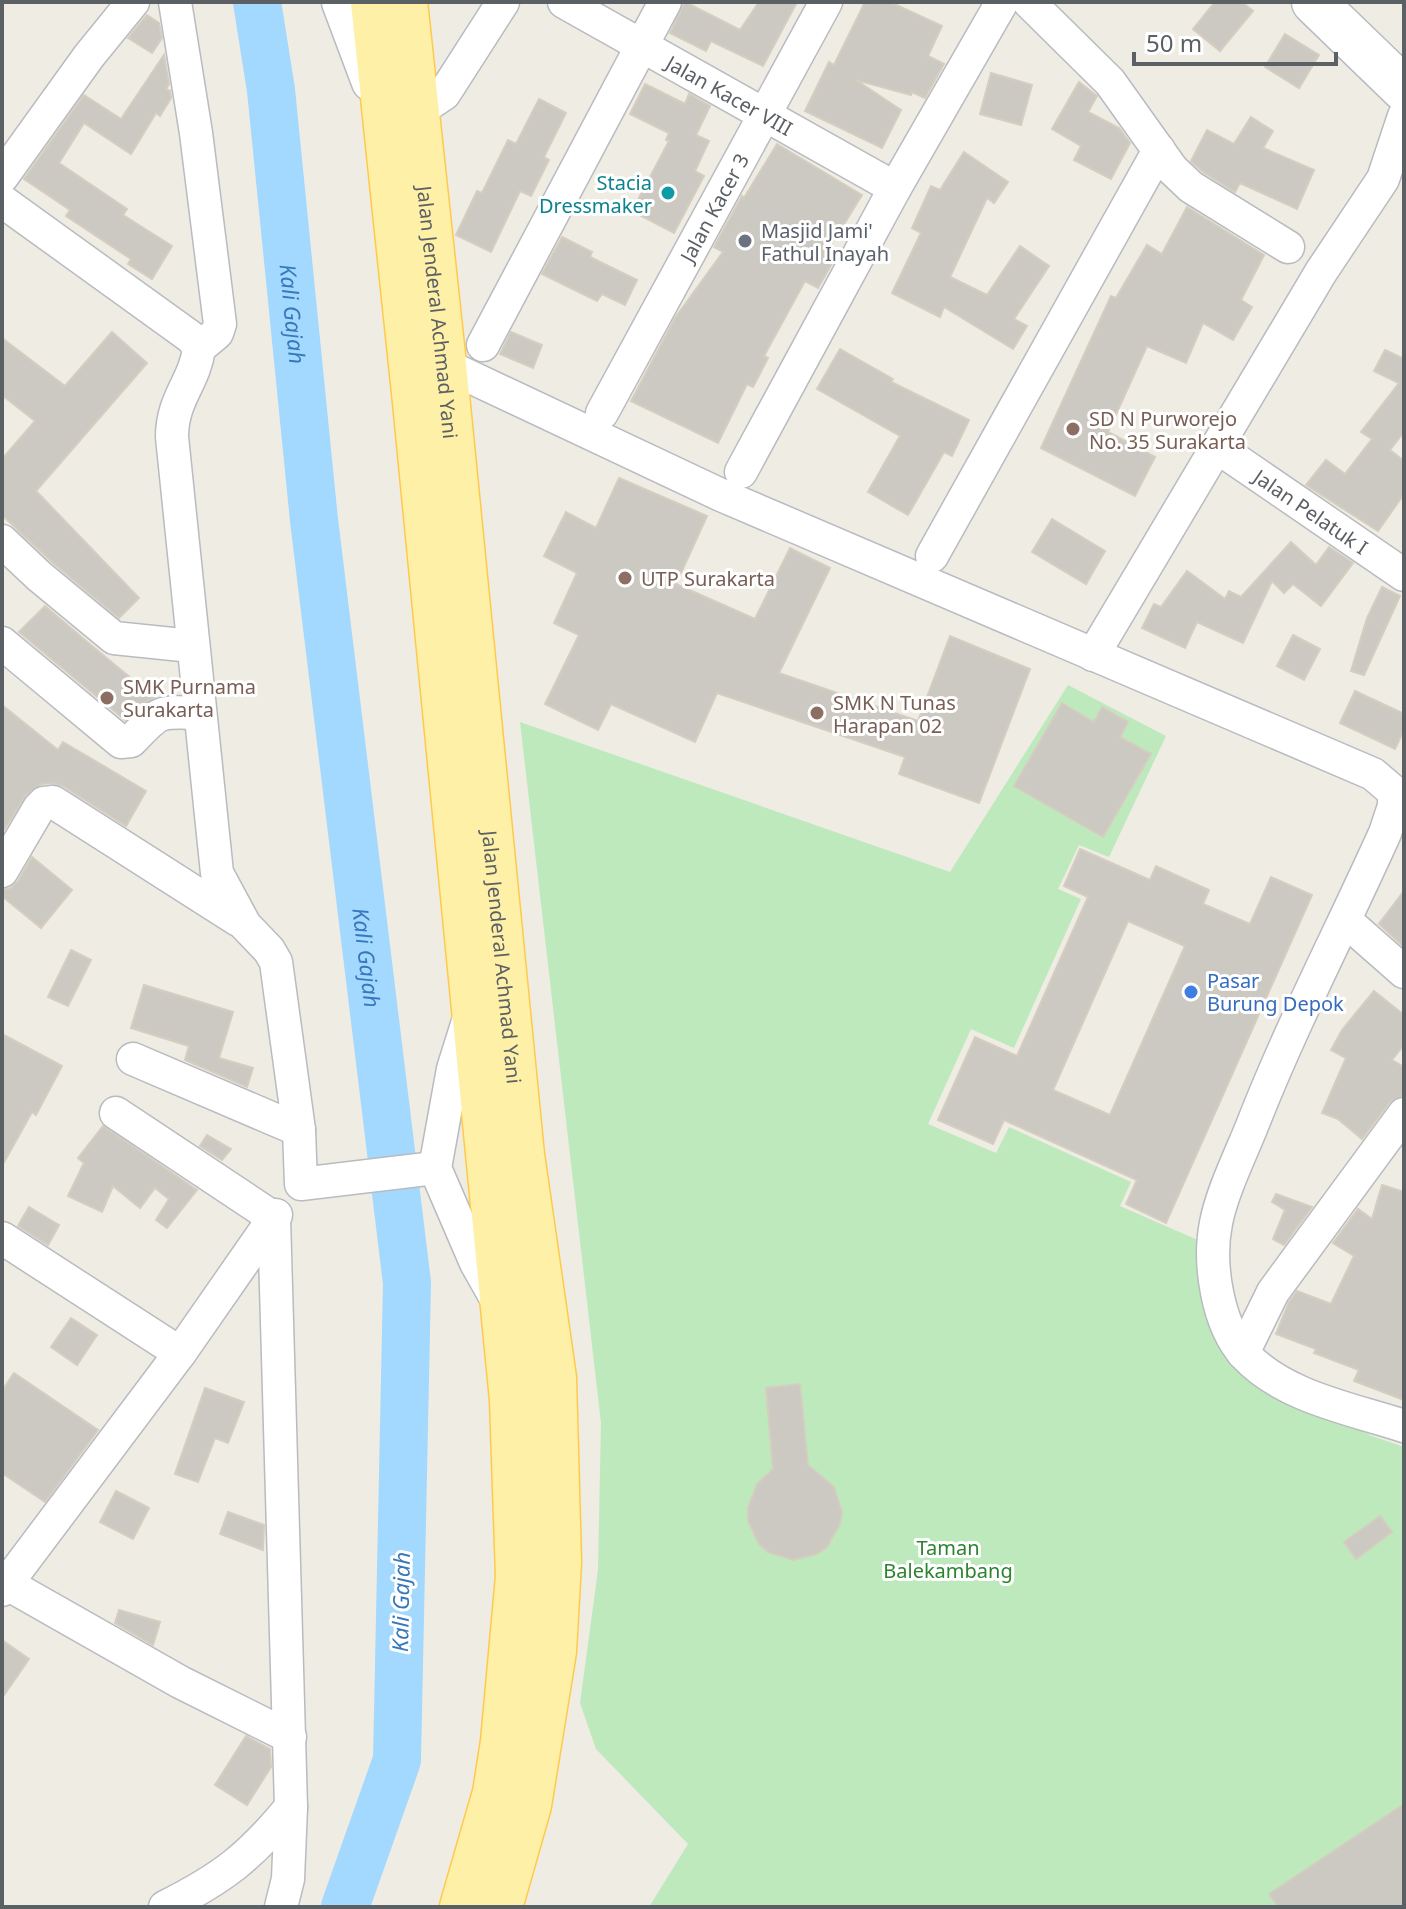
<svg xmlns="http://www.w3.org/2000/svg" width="1406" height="1909" font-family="'Noto Sans',sans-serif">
	<rect width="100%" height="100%" fill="#efece3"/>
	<path fill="#bde9bd" d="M1068,685l98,51 -57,121 -30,-12 -21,44 23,10 -67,149 -43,-19 -43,95 68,29 13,-26 122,55 -11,24 80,35 48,134 124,61 32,11v460h-755l39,-63 -92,-95 -16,-46 18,-133 3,-147 -81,-701 430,150z"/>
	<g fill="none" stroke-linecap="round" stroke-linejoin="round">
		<path stroke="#a3d8ff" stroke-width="48" id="s1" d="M257,2l14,88 43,430 93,763 -10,477 -52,147"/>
	</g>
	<g fill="#ccc9c2" stroke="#d5cec0" stroke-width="2" fill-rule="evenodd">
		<path d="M685,2l55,28 19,-28h38l-34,64 -52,-25 -5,10 -36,-18z"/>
		<path d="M865,2h25l52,24 -14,30 16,8 -19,34 -13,-6 -1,3 -55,-15 45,30 -19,38 -77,-37 24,-49 5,3z"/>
		<path d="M1215,2h27l11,9 -33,40 -27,-22z"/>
		<path d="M147,15l12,8 3,15 -10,15 -24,-15z"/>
		<path d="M1285,34l34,21 -20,33 -34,-21z"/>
		<path d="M164,55l5,29 -3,5 4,2 1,7 -11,18 -4,-3 -25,41 -47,-31 -25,40 68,46 -4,6 49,31 -20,33 -24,-15 3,-5 -65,-43 4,-6 -46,-31 60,-84 37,24z"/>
		<path d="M991,73l41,12 -11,40 -41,-11z"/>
		<path d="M1079,82l18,14 -9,16 31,16 11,15 -19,36 -37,-19 7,-14 -29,-17z"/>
		<path d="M645,84l40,20 4,-10 21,12 -14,29 13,6 -14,30 9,5 -30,57 -42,-22 37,-70 -3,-1 3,-7 -39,-19z"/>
		<path d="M539,99l27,14 -22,44 5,3 -18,36 -11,-5 -29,61 -35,-17 21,-44 5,2 26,-53 8,4z"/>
		<path d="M1251,117l22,14 -10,17 51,22 -17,39 -57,-26 -5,9 -32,-20 -12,-11 16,-31 27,14z"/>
		<path d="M777,144l85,51 -37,60 9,5 -16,28 -13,-7 -41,75 4,2 -15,29 -6,-3 -29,59 -87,-42 44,-83 48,-66 -9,-5 28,-51 2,2z"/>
		<path d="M964,152l44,30 -14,21 -7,-5 -37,79 37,18 33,-49 29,20 -35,53 13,7 -14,23 -69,-42 -4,10 -48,-24 29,-60 -9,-5 19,-42 9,4z"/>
		<path d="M1187,207l77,48 -23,45 11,7 -19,33 -30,-17 -17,40 -39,-17 -39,86 47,25 -20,39 -94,-48 70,-152 5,2 31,-53 15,9z"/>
		<path d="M562,237l30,15 -2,5 47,23 -12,25 -23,-11 -5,7 -55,-27z"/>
		<path d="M112,332l35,31 -111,128 103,107 -20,20 -67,-56 -50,-47v-56l33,-38 -33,-26v-57l63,48z"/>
		<path d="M511,332l31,13 -9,23 -33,-14z"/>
		<path d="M840,349l53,30 -2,3 78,38 -17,36 -8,-4 -36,63 -40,-23 32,-56 -83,-47z"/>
		<path d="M1385,350l19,9v73l-14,18 14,11v33l-26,37 -72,-46 20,-25 19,14 27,-35 -11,-7 38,-49 -25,-12z"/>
		<path d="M619,478l88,38 -31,68 79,35 35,-71 40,20 -51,105 139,48 32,-85 80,33 -51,134 -80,-29 6,-17 -188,-64 -22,49 -84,-38 -13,26 -53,-26 34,-69 -25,-12 23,-50 -33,-17 22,-44 30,16z"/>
		<path d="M1052,519l53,32 -19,33 -54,-32z"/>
		<path d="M1291,542l25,23 13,-18 24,16 -32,43 -28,-22 -9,9 -12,-12 -29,62 -46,-21 -12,26 -43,-20 12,-24 7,3 26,-36 38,28 4,-8 12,6z"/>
		<path d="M1382,587l18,9 -36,79 -13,-4 16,-53z"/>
		<path d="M45,606l47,40 62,51 -12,7 -17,16 -106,-88z"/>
		<path d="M1293,635l27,14 -16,31 -27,-14z"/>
		<path d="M1355,691l49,23v16l-9,19 -55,-26z"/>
		<path d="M1062,703l32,19 8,-15 26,15 -8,15 31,17 -48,83 -89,-51z"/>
		<path d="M2,705l56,45 5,-8 83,49 -20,35 -63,-40 -12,-3 -10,1 -15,11 -24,38z"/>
		<path d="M1080,849l70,31 6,-14 53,24 -6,14 47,20 21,-47 41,18 -146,328 -40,-19 11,-24 -133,-60 -11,24 -55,-24 37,-83 42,19 71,-159 -24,-11zM1128,921l57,25 -75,169 -57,-25z"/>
		<path d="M32,857l40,33 -31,38 -39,-32v-6l9,-2 7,-7z"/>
		<path d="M1404,891v56l-25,-23z"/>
		<path d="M71,950l20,10 -23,46 -20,-9z"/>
		<path d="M144,985l89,27 -14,46 34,10 -6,19 -62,-27 4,-14 -58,-18z"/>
		<path d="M1374,991l30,24v30l-12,15 12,7v27l-15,9 -27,36 -24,-20 -16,-6 24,-55 -15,-8 11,-20z"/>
		<path d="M2,1034l60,32 -26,49 -4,-3 -30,54z"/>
		<path d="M103,1126l94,64 -30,38 -11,-8 13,-21 -14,-11 -15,20 -27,-22 -11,26 -34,-16 16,-33 -6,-5z"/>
		<path d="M207,1135l24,14 -9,11 -22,-14z"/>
		<path d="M1382,1185l22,7v208l-50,-19 5,-11 -45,-17 2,-4 -40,-15 13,-32 8,-11 34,13 23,-48 -21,-13 25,-34 14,10z"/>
		<path d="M1276,1194l36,13 -28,38 -11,-6 12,-29 -13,-8z"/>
		<path d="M29,1207l30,18 -11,20 -30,-19z"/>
		<path d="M71,1318l26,17 -20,30 -26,-18z"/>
		<path d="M14,1373l84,57 -53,72 -43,-29v-82z"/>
		<path d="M800,1384l8,81 26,22 8,25 -2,12 -13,23 -10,7 -24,6 -25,-8 -9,-8 -11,-23v-13l9,-24 16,-15 -7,-81z"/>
		<path d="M205,1388l39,14 -16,41 -13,-5 -17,44 -23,-8z"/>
		<path d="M116,1491l33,17 -16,31 -33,-17z"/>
		<path d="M228,1512l36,13 -1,25 -43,-16z"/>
		<path d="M1380,1516l12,16 -36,27 -12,-17z"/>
		<path d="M119,1610l41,12 -7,23 -38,-22z"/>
		<path d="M2,1640l27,19 -27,39z"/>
		<path d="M246,1736l24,13 1,18 -24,38 -32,-20z"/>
		<path d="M1404,1804v103h-126l-9,-13z"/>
	</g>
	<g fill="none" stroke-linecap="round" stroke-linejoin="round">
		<g stroke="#b8bbc0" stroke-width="35">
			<g id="minor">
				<path d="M175,2l21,131 24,191 -3,9 -18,15"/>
				<path id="s2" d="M564,2l331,186"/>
				<path d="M1029,2l81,80 62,87 19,18 97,60"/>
				<path d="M417,112l27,-18 59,-92"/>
				<path d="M2,177l87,-121 44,-54"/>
				<path d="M2,201l190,137 7,10c-4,34 -27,50 -27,89l45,436 28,52 24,25 7,12 23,168 2,54 134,-16"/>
				<path d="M483,345l182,-343"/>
				<path d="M428,357l293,138 652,279 21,18v14l-9,27c-44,98 -94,193 -133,293 -12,30 -30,66 -36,97 -8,40 1,101 29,132 39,42 107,54 159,71"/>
				<path id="s3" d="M602,413l224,-411"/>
				<path id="s4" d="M1217,447l187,128"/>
				<path d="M741,472l154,-284 107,-186"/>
				<path d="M2,541l37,35 75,62 78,8"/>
				<path d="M932,556l227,-406"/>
				<path d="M2,643l119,99 10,-1c29,-30 26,-30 68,-28"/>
				<path d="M1093,655l228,-383 62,-93 21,-63"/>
				<path d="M2,871l37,-63 5,-5 9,-1 185,118"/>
				<path d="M1346,921l58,51"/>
				<path d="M470,1015l-17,54 -18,99 41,95 22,39"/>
				<path d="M133,1059l166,71"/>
				<path d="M116,1113l158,105 17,589 -3,72 -7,28"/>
				<path d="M2,1238l178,115"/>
				<path d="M1243,1353l30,-61 131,-178"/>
				<path d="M2,1581l178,101 110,55"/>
				<path d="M2,1590l178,-237 96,-138"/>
				<path d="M165,1907c58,-29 85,-50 126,-100"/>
			</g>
		</g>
		<g stroke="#b8bbc0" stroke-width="41">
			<path id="tertiary" d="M341,2l30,80"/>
		</g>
		<g stroke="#b8bdc3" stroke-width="47">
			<path id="secondary" d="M1314,2l90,87"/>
		</g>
		<g stroke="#ffca4c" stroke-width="47">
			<g id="primary">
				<path d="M373,2l42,400 97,998 6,177 -15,165 -8,51 -33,114"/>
				<path id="s5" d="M405,2l39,363 78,790 32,223 5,184 -5,89 -25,154 -29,102"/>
			</g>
		</g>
		<use href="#minor" stroke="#fff" stroke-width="32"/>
		<use href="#tertiary" stroke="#fff" stroke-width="38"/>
		<use href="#secondary" stroke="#fff" stroke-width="44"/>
		<use href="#primary" stroke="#fff0a8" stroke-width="44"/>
	</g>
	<circle fill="#0f9aa8" stroke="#fff" stroke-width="3" cx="668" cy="193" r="8"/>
	<circle fill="#6b7280" stroke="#fff" stroke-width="3" cx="745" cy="241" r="8"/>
	<g fill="#8d6e63" stroke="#fff" stroke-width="3">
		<circle cx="1073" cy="429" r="8"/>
		<circle cx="625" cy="578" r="8"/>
		<circle cx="107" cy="698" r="8"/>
		<circle cx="817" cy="713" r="8"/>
	</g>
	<circle fill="#3f7fe0" stroke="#fff" stroke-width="3" cx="1191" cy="992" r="8"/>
	<g text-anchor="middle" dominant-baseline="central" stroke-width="6" stroke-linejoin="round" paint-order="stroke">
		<g font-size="20" fill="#5b6065" stroke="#fff">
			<text stroke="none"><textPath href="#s2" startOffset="190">Jalan Kacer VIII</textPath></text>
			<text stroke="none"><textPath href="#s3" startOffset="234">Jalan Kacer 3</textPath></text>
			<text stroke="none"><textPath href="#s5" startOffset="312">Jalan Jenderal Achmad Yani</textPath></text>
			<text stroke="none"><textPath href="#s4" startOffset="114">Jalan Pelatuk I</textPath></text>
			<text stroke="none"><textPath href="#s5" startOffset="960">Jalan Jenderal Achmad Yani</textPath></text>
		</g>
		<g font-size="20" fill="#0d838f" stroke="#fff" text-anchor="end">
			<text x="652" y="182">Stacia<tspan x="652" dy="23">Dressmaker</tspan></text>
		</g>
		<g font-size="20" fill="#5b616d" stroke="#fff" text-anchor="start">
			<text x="761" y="230">Masjid Jami'<tspan x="761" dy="23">Fathul Inayah</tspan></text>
		</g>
		<g font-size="20" fill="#785e54" stroke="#fff" text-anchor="start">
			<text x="1089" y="418">SD N Purworejo<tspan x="1089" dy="23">No. 35 Surakarta</tspan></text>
			<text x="641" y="578">UTP Surakarta</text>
			<text x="123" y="686">SMK Purnama<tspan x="123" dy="23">Surakarta</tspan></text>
			<text x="833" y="702">SMK N Tunas<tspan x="833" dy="23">Harapan 02</tspan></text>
		</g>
		<g font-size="20" fill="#366cbe" stroke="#fff" text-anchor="start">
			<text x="1207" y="980">Pasar<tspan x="1207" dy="23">Burung Depok</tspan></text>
		</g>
		<g font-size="20" fill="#2c832f" stroke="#fff">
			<text x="948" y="1547">Taman<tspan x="948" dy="23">Balekambang</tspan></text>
		</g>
		<g font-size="22" font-style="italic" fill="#3678bb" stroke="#fff">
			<text stroke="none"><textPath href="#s1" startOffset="314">Kali Gajah</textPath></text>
			<text stroke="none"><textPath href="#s1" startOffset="962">Kali Gajah</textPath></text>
			<text transform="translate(400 1602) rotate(-89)">Kali Gajah</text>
		</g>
	</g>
	<rect width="1406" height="1909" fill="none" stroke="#5b6065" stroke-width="8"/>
	<path d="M1134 52v12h202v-12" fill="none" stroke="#5b6065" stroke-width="4"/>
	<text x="1146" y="52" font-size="24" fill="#5b6065" stroke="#ffffff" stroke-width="6" paint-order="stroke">50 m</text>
</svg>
